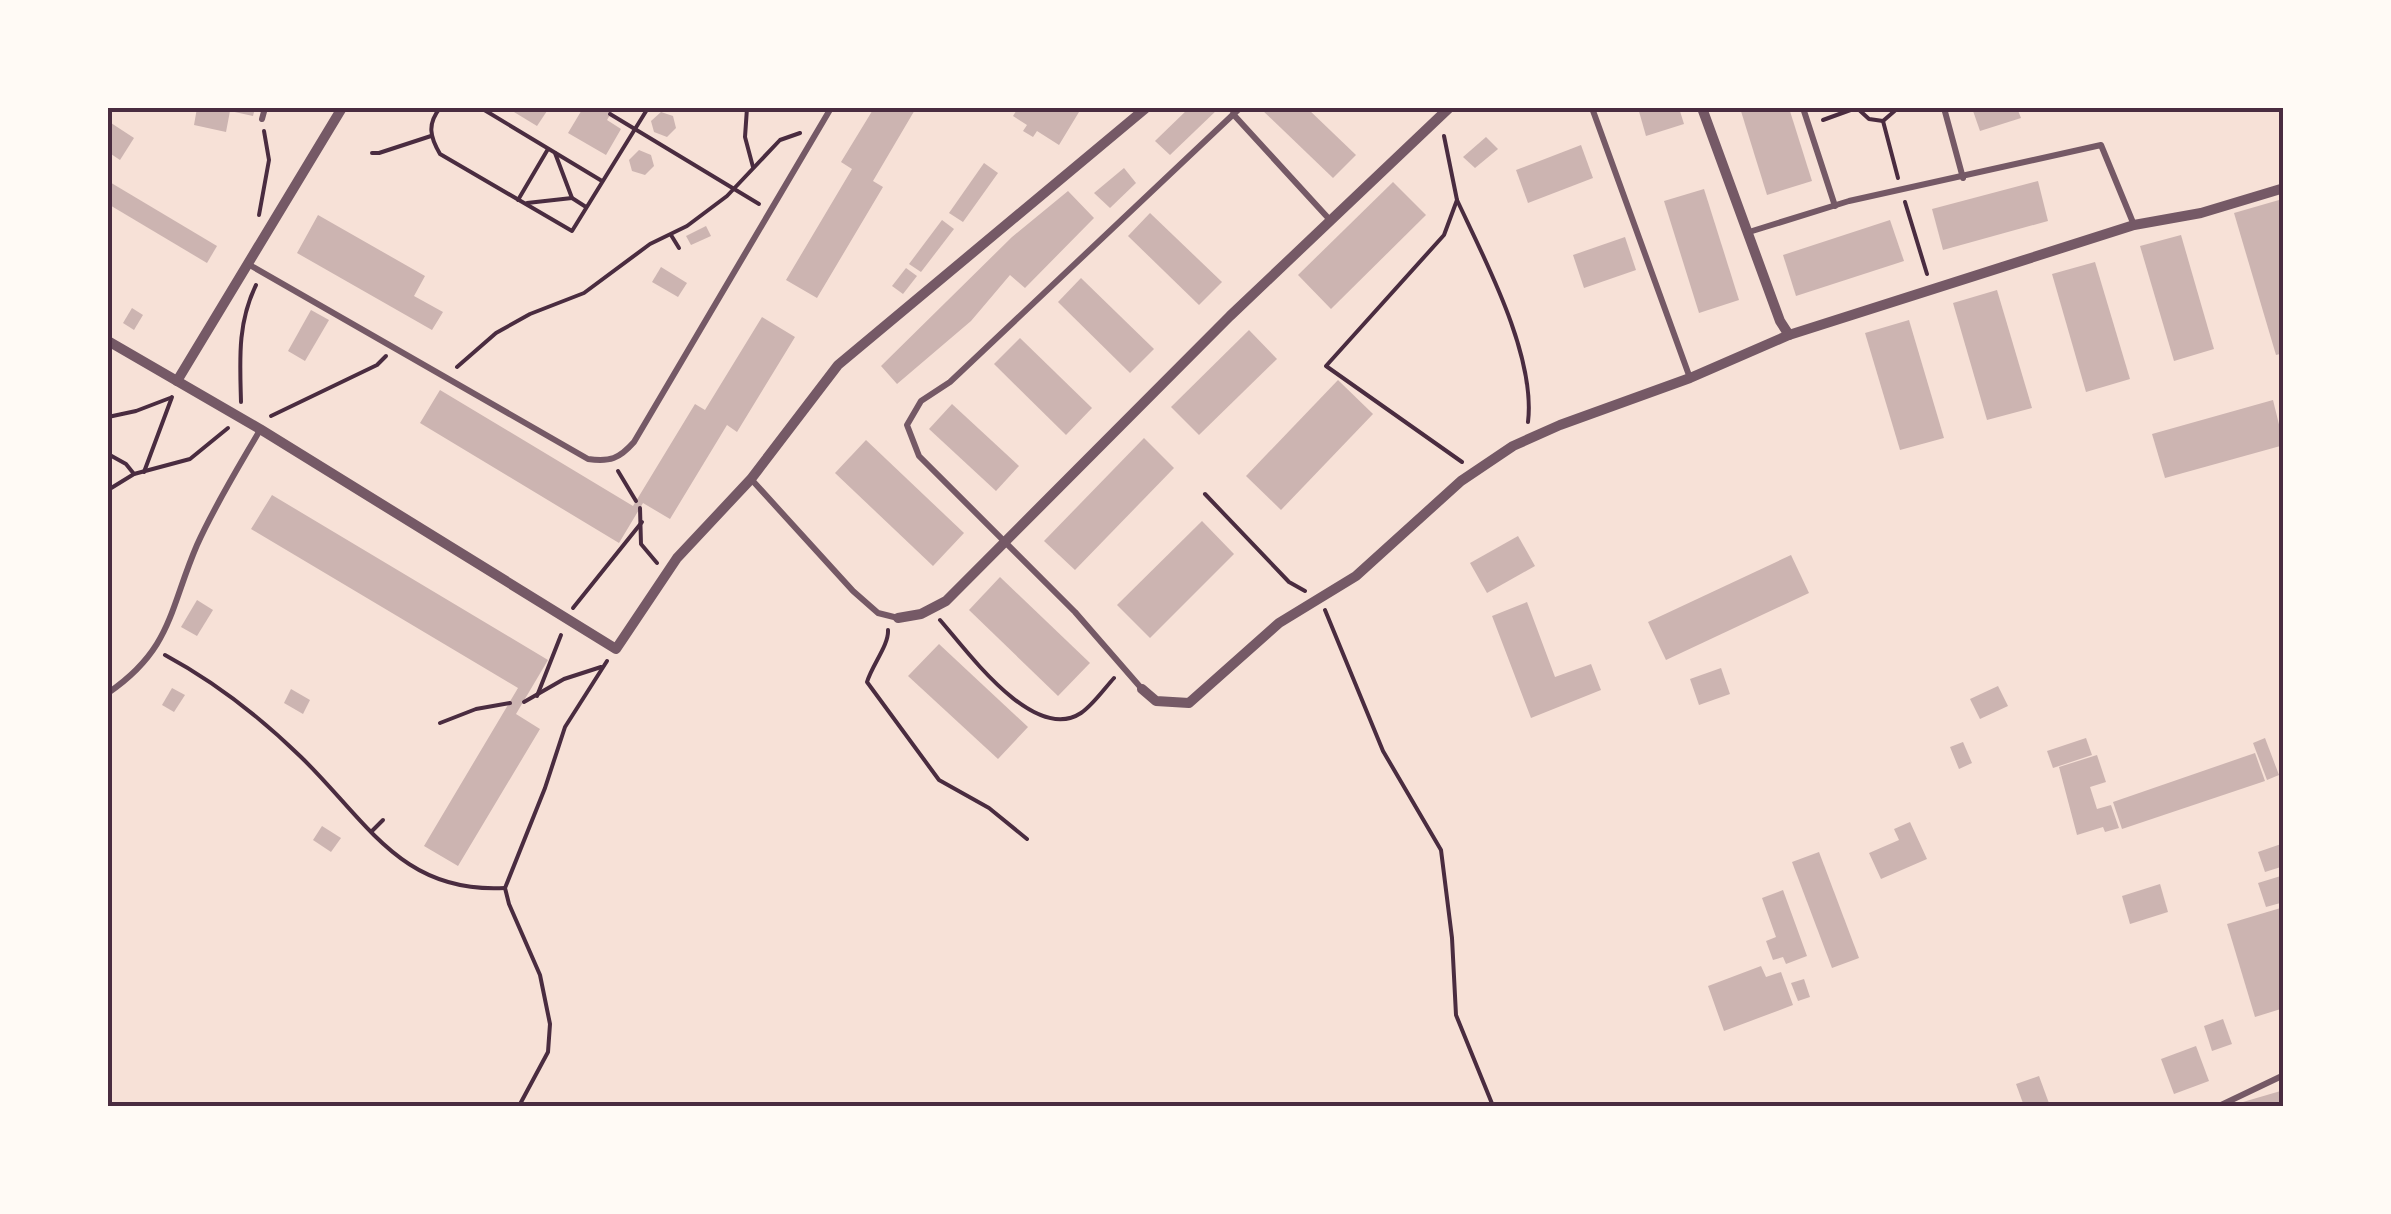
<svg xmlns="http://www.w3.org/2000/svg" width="2391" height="1214" font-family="Rubik,sans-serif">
	<rect width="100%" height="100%" fill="#f7e1d7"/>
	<g fill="#ccb4b1">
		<path d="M197,108h58l-2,8 -23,-5 -4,21 -32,-7z"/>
		<path d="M517,108h32l-12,18 -23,-14z"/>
		<path d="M583,108h31l-7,12 14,9 -15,26 -38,-22z"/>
		<path d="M874,108h42l-43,73 10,6 -66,111 -31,-18 66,-111 -11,-7z"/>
		<path d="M1018,108h53l8,4 -20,33 -22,-14 -4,6 -10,-6 4,-6 -14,-9z"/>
		<path d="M1189,108h30l-49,47 -15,-14z"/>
		<path d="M1260,108h47l49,47 -23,23z"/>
		<path d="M1638,108h41l5,16 -38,12z"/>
		<path d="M1740,108h49l23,73 -45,14z"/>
		<path d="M1972,108h45l4,10 -41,13z"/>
		<path d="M661,112l12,4 3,12 -9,9 -13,-5 -3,-11z"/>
		<path d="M108,121l26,17 -14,22 -12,-8z"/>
		<path d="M1486,137l12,12 -23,19 -12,-11z"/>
		<path d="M1581,145l12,33 -65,25 -12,-33z"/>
		<path d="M639,150l12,5 3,11 -9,9 -13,-4 -3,-11z"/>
		<path d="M984,163l14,10 -35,49 -14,-9z"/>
		<path d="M1124,168l12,15 -26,25 -16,-15z"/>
		<path d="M108,181l109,65 -10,17 -99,-59z"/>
		<path d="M2038,181l10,40 -105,29 -11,-41z"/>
		<path d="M1393,182l33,33 -95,94 -33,-34z"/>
		<path d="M1704,189l35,111 -40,13 -35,-112z"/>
		<path d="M1068,191l26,27 -69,70 -15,-13 -39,46 -74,63 -16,-18 131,-129z"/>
		<path d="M2279,200l5,16v137l-8,2 -42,-142z"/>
		<path d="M1150,213l72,69 -23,23 -71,-69z"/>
		<path d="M318,215l107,61 -11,20 29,16 -11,18 -135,-77z"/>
		<path d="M942,220l12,9 -33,43 -12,-8z"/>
		<path d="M1890,220l14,41 -108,35 -13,-41z"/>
		<path d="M706,226l5,10 -20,9 -5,-9z"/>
		<path d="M2181,235l33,114 -40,12 -34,-115z"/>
		<path d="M1625,237l11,33 -52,18 -11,-33z"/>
		<path d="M2095,262l35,117 -44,13 -34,-118z"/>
		<path d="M661,267l26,16 -9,14 -26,-15z"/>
		<path d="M906,268l11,8 -14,18 -11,-8z"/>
		<path d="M1081,278l73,71 -24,24 -72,-71z"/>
		<path d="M1997,290l35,118 -45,12 -34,-117z"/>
		<path d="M132,308l11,7 -9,15 -11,-7z"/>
		<path d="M311,310l18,10 -24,41 -17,-10z"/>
		<path d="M762,317l33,20 -58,95 -10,-7 -57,94 -27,-16 -24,40 -199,-120 20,-33 193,116 62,-102 10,6z"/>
		<path d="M1909,320l35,118 -44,12 -35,-117z"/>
		<path d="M1249,330l28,29 -78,76 -28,-28z"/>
		<path d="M1020,338l72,70 -26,27 -72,-71z"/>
		<path d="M1338,380l35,34 -92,96 -35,-34z"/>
		<path d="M2273,400l11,45 -119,33 -13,-44z"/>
		<path d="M952,404l67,62 -23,25 -67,-62z"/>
		<path d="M1144,438l30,30 -99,102 -31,-29z"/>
		<path d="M866,440l98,93 -31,33 -98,-93z"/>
		<path d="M272,495l276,165 -32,54 24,15 -82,137 -34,-20 94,-158 -267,-159z"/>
		<path d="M1202,521l32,33 -84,84 -33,-33z"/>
		<path d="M1518,536l17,30 -48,27 -17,-30z"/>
		<path d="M1791,555l18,38 -143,67 -18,-38z"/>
		<path d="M1000,577l90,86 -32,33 -89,-86z"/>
		<path d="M197,600l16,10 -16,26 -16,-9z"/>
		<path d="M1527,602l28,75 36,-13 10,26 -70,28 -39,-102z"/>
		<path d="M939,644l89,83 -30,32 -90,-83z"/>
		<path d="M1721,668l9,26 -31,11 -9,-26z"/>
		<path d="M1998,686l10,20 -28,13 -10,-20z"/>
		<path d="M172,688l13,7 -11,17 -12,-7z"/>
		<path d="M291,689l19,11 -7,14 -19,-11z"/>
		<path d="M2086,738l6,17 -39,13 -6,-17z"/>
		<path d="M2265,738l14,37 -12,5 -14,-37z"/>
		<path d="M1963,742l9,21 -13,6 -9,-22z"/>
		<path d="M2255,753l10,28 -143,48 -9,-27z"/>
		<path d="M2097,755l9,27 -16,5 7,22 14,-4 8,23 -14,4 -2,-5 -26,8 -18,-68z"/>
		<path d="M1910,822l17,37 -46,20 -12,-26 30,-13 -5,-11z"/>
		<path d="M322,826l19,12 -10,14 -18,-12z"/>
		<path d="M2284,843v23l-19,6 -7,-20z"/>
		<path d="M1819,852l40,106 -27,10 -40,-106z"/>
		<path d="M2284,875v27l-18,5 -8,-24z"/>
		<path d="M2160,884l8,28 -38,12 -8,-28z"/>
		<path d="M1783,890l24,66 -21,8 -3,-7 -10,3 -7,-19 10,-4 -14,-39z"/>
		<path d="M2284,907v101l-29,9 -28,-93z"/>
		<path d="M1761,966l5,11 15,-5 12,33 -69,26 -16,-45z"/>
		<path d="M1804,979l6,18 -12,4 -7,-18z"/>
		<path d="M2223,1019l9,25 -20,7 -8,-25z"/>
		<path d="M2196,1046l13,35 -35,13 -13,-35z"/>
		<path d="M2039,1076l11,30h-26l-8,-22z"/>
		<path d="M2284,1090v16h-40l-1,-4z"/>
	</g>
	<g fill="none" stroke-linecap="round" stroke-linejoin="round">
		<g stroke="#4a2c40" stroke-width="4">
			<path d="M440,108c-13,16 -10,29 0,46l132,77 76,-123"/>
			<path d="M481,108l121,73"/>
			<path d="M747,108l-2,29 8,30"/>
			<path d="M1857,108l12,11 14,2 15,-13"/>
			<path d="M610,114l149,90"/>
			<path d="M1823,120l33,-12"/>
			<path d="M1883,121l15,57"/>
			<path d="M1444,136l13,64 -13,35 -118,131 136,96"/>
			<path d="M372,153h7l52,-17"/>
			<path d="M555,153l17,45 14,9"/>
			<path d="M518,200l30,-51"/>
			<path d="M1457,200c28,60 79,156 71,222"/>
			<path d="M1905,202l22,72"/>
			<path d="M527,203l45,-5"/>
			<path d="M259,215l10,-55 -5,-29"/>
			<path d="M671,235l8,13"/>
			<path d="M457,367l39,-34 34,-19 54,-21 66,-49 37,-18 40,-30 53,-56 20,-7"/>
			<path d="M241,402c-1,-41 -4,-78 15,-117"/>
			<path d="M271,416l106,-51 9,-9"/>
			<path d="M108,417l28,-6 34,-13"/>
			<path d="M108,454l18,10 8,10"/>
			<path d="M618,471l18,30"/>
			<path d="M144,472l28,-75"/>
			<path d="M108,490l26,-16 56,-15 38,-31"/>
			<path d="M1205,494l84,88 16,9"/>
			<path d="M640,508l1,36 16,19"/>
			<path d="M573,608l69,-86"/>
			<path d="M1325,610l58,141 58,99 11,88 4,77 37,91"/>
			<path d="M940,620c28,32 94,124 141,93 12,-8 23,-24 33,-35"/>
			<path d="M888,630c1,15 -16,35 -21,52l72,98 50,28 38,31"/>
			<path d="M165,655c50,27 95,62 136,102 66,64 100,137 204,131"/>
			<path d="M537,696l24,-61"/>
			<path d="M524,702l40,-23 37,-12"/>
			<path d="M440,723l36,-14 34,-6"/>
			<path d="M372,831l11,-11"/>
			<path d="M519,1106l29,-54 2,-28 -10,-49 -31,-71 -4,-16 40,-100 20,-61 42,-66"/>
		</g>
		<g stroke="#755966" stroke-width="6">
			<path d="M1592,108l98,270"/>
			<path d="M1803,108l32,98"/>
			<path d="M1944,108l19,70"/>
			<path d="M1233,114l97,106"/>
			<path d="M262,119l3,-11"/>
			<path d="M1749,232l100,-31 252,-56 33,80"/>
			<path d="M248,264l340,195c22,3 31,0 46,-17l197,-334"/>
			<path d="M751,479l102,112 25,22 20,5"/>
			<path d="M1142,689l-67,-77 -156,-156 -12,-31 14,-24 29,-19 290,-274"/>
			<path d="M108,693c64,-44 61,-83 89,-148 18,-40 41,-77 63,-115"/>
			<path d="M2219,1106l65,-31"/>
		</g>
		<g stroke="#755966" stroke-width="10">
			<path d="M1702,108l78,213 9,14"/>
			<path d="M108,341l152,88 356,220 61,-91 74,-79 87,-114 308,-257"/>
			<path d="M177,381l165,-273"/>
			<path d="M898,618l23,-4 25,-13 284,-285 219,-208"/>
			<path d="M1142,689l14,12 33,2 90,-80 77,-47 105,-95 52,-35 47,-21 130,-47 99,-43 345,-110 67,-12 83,-25"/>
		</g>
	</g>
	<rect width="2391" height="1214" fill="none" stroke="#fffaf5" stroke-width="220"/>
	<rect x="110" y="110" width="2171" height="994" fill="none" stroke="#4a2c40" stroke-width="4"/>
</svg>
